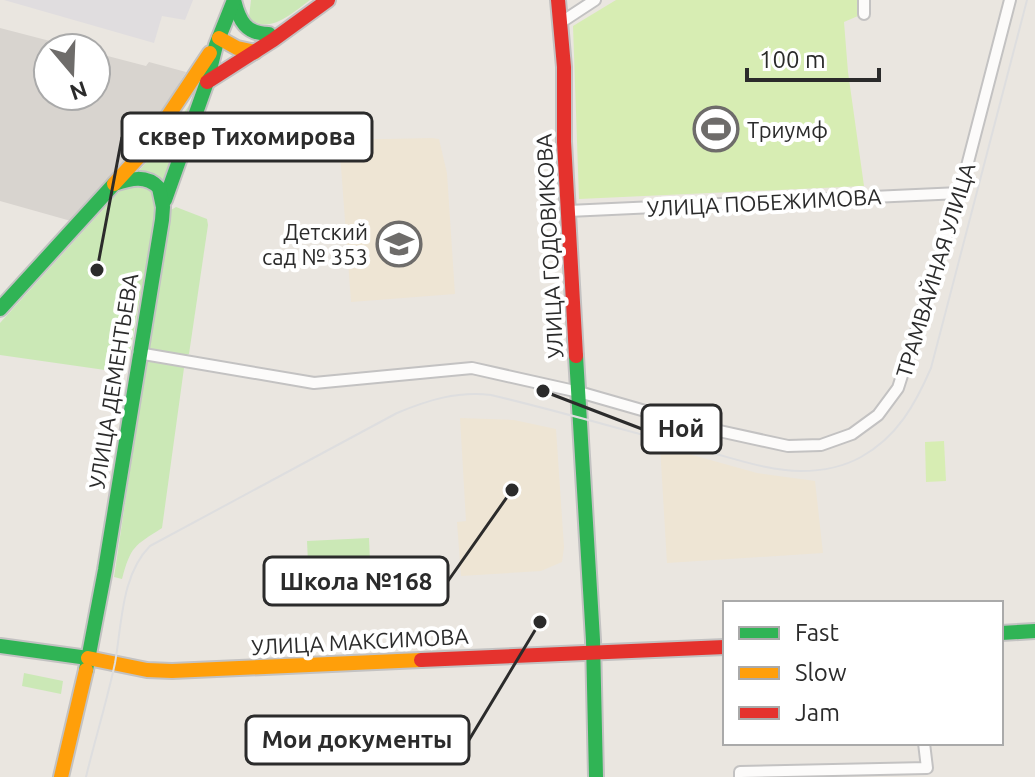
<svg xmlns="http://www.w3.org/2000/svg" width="1035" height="777" font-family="Ubuntu,sans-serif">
	<rect width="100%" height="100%" fill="#eae6e0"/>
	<path fill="#e0dddf" d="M4,0h189l-8,20 -23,-4 -8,27z"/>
	<g fill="#eee5d4">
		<path d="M432,138l7,1 8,34 8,121 -104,8 -12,-162z"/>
		<path d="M460,418l54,2 42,9 8,118 -2,15 -21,9 -80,5 -4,-54 9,-1z"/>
		<path d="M660,446l97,27 58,8 8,72 -156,10z"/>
	</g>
	<g fill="#cbe8b6">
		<path d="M251,0h59c-16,12 -43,37 -61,17z"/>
		<path d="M190,104l1,4 -27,75 -27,-10 26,-30z"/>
		<path d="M129,185l17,4 9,5 3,9 -32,170 -126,-18v-32l118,-130z"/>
		<path d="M176,207l31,12 1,6 -19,129 -3,1 -34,-5 -4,-4 23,-136z"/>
		<path d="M147,357l35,7 2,4 -22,160c-28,18 -31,18 -40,51l-8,-2z"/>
		<path d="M369,538l2,46 -62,2 -2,-45z"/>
		<path d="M24,673l39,8 -2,13 -39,-8z"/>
	</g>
	<g fill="#d7edb3">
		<path d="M616,0h243l-1,16 -14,6 4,50 16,114 -285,13 -6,-173z"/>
		<path d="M944,441l2,40 -20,1 -1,-40z"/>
	</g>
	<path fill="#d8d4cf" d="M0,28l77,20h-29v48h48v-43l50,13 3,-4 37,10 -38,62 -77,87 -71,-20z"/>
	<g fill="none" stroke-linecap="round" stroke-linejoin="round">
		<g stroke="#c3c2c2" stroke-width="14">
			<g id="street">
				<path d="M864,14v-14"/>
				<path d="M560,23l35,-23"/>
				<path d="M568,211l392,-18"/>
				<path d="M138,353l176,30 158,-15 107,24 122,35 87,19 33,-1 31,-11 26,-19 20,-27 62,-195 50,-193"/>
				<path d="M740,777v-5l187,-4 -3,-25"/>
			</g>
		</g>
		<g stroke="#c3c2c2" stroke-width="18">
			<g id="fast">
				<path d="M234,0c5,21 12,34 35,34"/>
				<path d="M165,200l42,-118 9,-37 18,-45"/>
				<path d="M0,309l114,-125c16,-5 32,-10 45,4l4,19 -1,13 -57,350 -19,100"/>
				<path d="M576,356l17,284 3,137"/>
				<path d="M1001,633l34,-2"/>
				<path d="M0,646l88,12"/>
			</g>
		</g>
		<g stroke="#c3c2c2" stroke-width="18">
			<g id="slow">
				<path d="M219,38l18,10 18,4"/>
				<path d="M114,184l32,-35 64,-96"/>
				<path d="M88,658l59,12 25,1 249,-11"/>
				<path d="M61,777l25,-107"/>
			</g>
		</g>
		<g stroke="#c3c2c2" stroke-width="18">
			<g id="jam">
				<path d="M558,0l6,67v75l12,214"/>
				<path d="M207,82l66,-42 55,-40"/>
				<path d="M421,660l304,-13"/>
			</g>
		</g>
		<use href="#street" stroke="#fcfbfa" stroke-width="10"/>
		<use href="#fast" stroke="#30b455" stroke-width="14"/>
		<use href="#slow" stroke="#ff9f0a" stroke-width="14"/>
		<use href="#jam" stroke="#e5322d" stroke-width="14"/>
		<path stroke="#dededf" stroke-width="2" d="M86,777c9,-38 21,-76 29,-114 7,-39 6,-88 35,-117l247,-133c31,-13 60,-22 94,-18 72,17 142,38 214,56 31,8 64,20 96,20 20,0 42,-4 60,-14 36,-20 54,-52 70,-89l96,-368"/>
	</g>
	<defs>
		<g id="stadium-ring" transform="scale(2.3)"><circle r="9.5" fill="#fff" stroke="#6e6c6a" stroke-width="1.5"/><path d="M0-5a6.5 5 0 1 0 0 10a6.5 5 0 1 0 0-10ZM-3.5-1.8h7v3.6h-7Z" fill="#6e6c6a"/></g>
		<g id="school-ring" transform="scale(2.3)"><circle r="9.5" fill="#fff" stroke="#6e6c6a" stroke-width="1.5"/><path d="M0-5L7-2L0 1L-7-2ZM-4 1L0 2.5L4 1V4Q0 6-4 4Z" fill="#6e6c6a"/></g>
	</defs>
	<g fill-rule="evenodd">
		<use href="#stadium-ring" x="716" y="129"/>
		<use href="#school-ring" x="399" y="244"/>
	</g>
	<g text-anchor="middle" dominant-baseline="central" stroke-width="8" stroke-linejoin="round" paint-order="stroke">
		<g font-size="22" fill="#2b2b2b" stroke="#fff" text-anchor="start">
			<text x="747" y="129">Триумф</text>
			<text x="368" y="231" text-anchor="end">Детский<tspan x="368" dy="25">сад № 353</tspan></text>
		</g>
		<g font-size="22" fill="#2b2b2b" stroke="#fff">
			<text transform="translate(764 202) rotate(-3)">УЛИЦА ПОБЕЖИМОВА</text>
			<text transform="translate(549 246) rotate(-93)">УЛИЦА ГОДОВИКОВА</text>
			<text transform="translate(935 270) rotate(-73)">ТРАМВАЙНАЯ УЛИЦА</text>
			<text transform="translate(113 381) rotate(-81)">УЛИЦА ДЕМЕНТЬЕВА</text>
			<text transform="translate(360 641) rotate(-3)">УЛИЦА МАКСИМОВА</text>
		</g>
	</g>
	<path fill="none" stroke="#2b2b2b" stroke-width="3" d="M97 270L122 137M543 391L642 429M512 490L448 581M540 622L469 740"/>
	<g fill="#2b2b2b" stroke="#fff" stroke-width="3">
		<circle cx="97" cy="270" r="8"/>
		<circle cx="543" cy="391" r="8"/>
		<circle cx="512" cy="490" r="8"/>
		<circle cx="540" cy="622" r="8"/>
	</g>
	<g fill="#fff" stroke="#2b2b2b" stroke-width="3">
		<rect x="122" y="113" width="250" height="48" rx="8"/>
		<rect x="642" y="405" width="79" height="48" rx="8"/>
		<rect x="264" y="557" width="184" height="48" rx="8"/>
		<rect x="246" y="716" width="223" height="48" rx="8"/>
	</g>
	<g font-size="24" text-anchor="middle" font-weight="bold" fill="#2b2b2b">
		<text x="247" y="145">сквер Тихомирова</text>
		<text x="681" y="437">Ной</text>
		<text x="356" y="590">Школа №168</text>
		<text x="357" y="748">Мои документы</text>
	</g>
	<rect x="723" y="601" width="280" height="144" fill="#ffffff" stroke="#aaaaaa" stroke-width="2"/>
	<rect x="739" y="627" width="40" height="12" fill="#30b455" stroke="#aaaaaa" stroke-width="2"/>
	<text x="795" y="641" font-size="24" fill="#2b2b2b">Fast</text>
	<rect x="739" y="667" width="40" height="12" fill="#ff9f0a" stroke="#aaaaaa" stroke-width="2"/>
	<text x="795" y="681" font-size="24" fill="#2b2b2b">Slow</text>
	<rect x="739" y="707" width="40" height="12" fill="#e5322d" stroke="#aaaaaa" stroke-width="2"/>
	<text x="795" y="721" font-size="24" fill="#2b2b2b">Jam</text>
	<g transform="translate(72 72) rotate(161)"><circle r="38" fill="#ffffff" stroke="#aaaaaa" stroke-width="2"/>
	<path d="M0-6L14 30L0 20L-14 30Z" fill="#6e6c6a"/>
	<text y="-12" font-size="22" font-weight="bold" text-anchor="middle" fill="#2b2b2b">N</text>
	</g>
	<path d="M747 68v12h132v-12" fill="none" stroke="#2b2b2b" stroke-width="4"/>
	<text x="759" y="68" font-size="24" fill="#2b2b2b" stroke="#ffffff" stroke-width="6" paint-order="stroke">100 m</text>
</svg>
